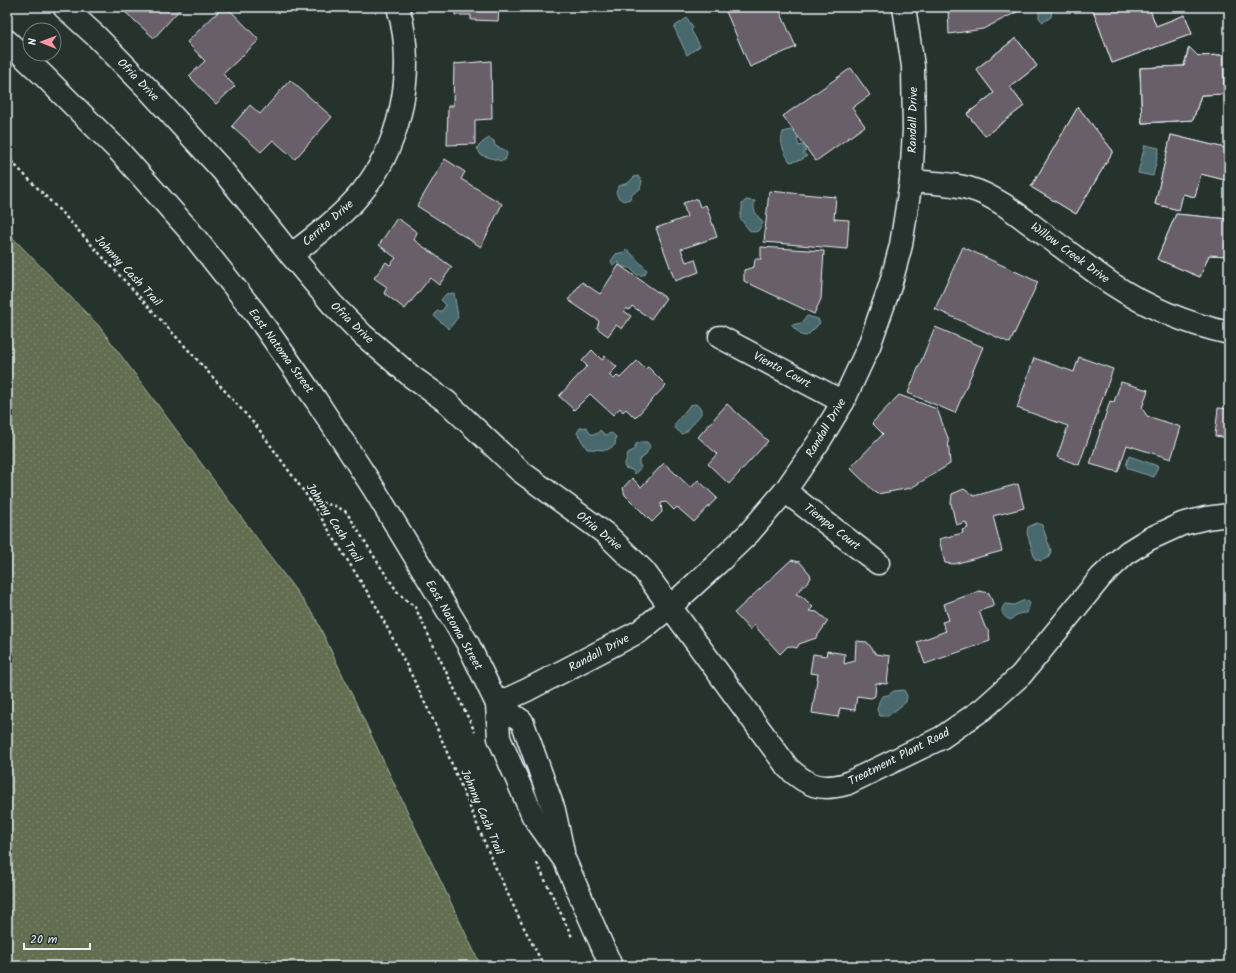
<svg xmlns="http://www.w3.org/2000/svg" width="1236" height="973" font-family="Kalam,sans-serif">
	<defs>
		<pattern id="grass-dots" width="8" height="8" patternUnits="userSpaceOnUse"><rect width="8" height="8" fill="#626e50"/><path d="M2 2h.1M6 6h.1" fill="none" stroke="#78836a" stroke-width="1.8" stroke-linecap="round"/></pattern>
	</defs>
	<rect width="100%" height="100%" fill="#26332d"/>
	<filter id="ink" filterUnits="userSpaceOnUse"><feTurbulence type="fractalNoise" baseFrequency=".025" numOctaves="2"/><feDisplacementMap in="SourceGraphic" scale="8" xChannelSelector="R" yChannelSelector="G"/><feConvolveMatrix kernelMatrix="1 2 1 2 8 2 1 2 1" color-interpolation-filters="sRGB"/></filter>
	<g filter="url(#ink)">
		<path fill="url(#grass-dots)" stroke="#a5b0a4" d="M7,232l92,94 215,289 167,351h-474z"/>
		<g fill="#46686c" stroke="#879fa4">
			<path d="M1039,7h13l-1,10 -8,5 -4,-4z"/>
			<path d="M687,18l6,10 -2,2 9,16 -13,9 -13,-28z"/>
			<path d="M791,130l4,1 3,6 -1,3 2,6 3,-1 4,6 -3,2 4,3 -6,4 -11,2c-6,-11 -11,-17 -7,-30z"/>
			<path d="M489,138l5,3 1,5 10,4 2,4 -2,6 -4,1 -20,-6 -4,-7 6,-6z"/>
			<path d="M1145,145l14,3 -6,28 -15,-3z"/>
			<path d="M638,176l4,5 -2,8 -9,6 -1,4 -7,2 -5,-4 -2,-5 3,-6 9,-3 6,-6z"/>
			<path d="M746,200l9,1c-4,10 3,14 8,22l-5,8 -4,1 -5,-2 -9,-12 2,-9v-5z"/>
			<path d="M627,249l20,21 -3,5h-7l-7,-7 -7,-1 -4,-2v-3l-6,3 -2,-4 5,-7 8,-2z"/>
			<path d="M454,293l4,24 -9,12 -15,-13 3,-5h5l4,-6 -5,-5 5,-6z"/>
			<path d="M807,316l11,3 2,4 -10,10 -4,3 -5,-1 -10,-10 11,-2z"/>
			<path d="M696,404l5,5v5l-14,17 -5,3 -7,-6v-4l15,-19z"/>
			<path d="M587,427l2,5 2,2h6l3,-4 5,5 7,-2 4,4 -1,8 -8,5 -20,-1 -10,-16 3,-5z"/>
			<path d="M641,442h6l3,4 -5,10 -6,4v4l2,3 -6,7 -3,-4 -7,-2 -1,-3c3,-4 2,-8 4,-12l6,-3 2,-6z"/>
			<path d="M1129,456l29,10 -4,11 -26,-8 -2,-4z"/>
			<path d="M1037,523l5,2 9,26 -2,6 -8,4 -6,-2 -8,-26 1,-6z"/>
			<path d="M1025,600l3,1 2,3 -3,9c-6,0 -12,1 -16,7 -8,-2 -12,-10 -6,-16l9,1z"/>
			<path d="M904,690l3,6 -1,6 -18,14h-8l-3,-6 2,-8 3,-6 6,-1 6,-4z"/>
		</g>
		<g fill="#675f67" stroke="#e8f1f8">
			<path d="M128,7h54l-28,31 -30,-27z"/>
			<path d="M223,7h4l32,33 -36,34 12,12 -19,18 -27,-28 16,-15 -18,-19z"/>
			<path d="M455,7h44l-1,14 -27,-1v-5h-16z"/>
			<path d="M724,7h54l18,40 -46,20z"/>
			<path d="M948,7h79l-44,22 -34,5z"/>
			<path d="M1092,7h57l7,19 29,-11 7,19 -80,29z"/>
			<path d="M1092,7h57l7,19 29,-11 7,19 -80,29z"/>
			<path d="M1016,38l21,28 -27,21 14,19 -39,30 -18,-22 27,-21 -18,-24z"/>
			<path d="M1016,38l21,28 -27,21 14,19 -39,30 -18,-22 27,-21 -18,-24z"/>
			<path d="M1189,47l9,9 25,-1 1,39 -23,1 -8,25 -51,3 -2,-55 44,-2z"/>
			<path d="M1189,47l9,9 25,-1 1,39 -23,1 -8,25 -51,3 -2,-55 44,-2z"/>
			<path d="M1189,47l9,9 25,-1 1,39 -23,1 -8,25 -51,3 -2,-55 44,-2z"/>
			<path d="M491,61l1,58 -17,1v24l-28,1 1,-39h5l1,-42z"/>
			<path d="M851,68l19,27 -18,13 13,18 -49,35 -2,-2 -31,-43z"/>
			<path d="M290,80l42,37 -37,42 -22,-19 -12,12 -29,-26 18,-21 10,9z"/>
			<path d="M1078,107l35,44 -37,63 -45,-27z"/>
			<path d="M1078,107l35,44 -37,63 -45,-27z"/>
			<path d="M1171,135l58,14 -3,13 3,1v18l-28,-7 -6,23 -12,-3 -4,16 -24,-6z"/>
			<path d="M1171,135l58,14 -3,13 3,1v18l-28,-7 -6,23 -12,-3 -4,16 -24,-6z"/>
			<path d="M445,159l20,13 -4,7 41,25 -21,43 -64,-41z"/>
			<path d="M769,191l67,6 -2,22 15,1 -2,29 -83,-7z"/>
			<path d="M697,199l3,8 6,-2 11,32 -36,12 5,13 9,-3 4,13 -24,9 -19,-53 31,-11 -4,-14z"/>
			<path d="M1176,214l53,5v37l-20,-1 -9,22 -43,-18z"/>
			<path d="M1176,214l53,5v37l-20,-1 -9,22 -43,-18z"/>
			<path d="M397,218l20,14 -3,8 38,27 -13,18 -9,-7 -25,31 -21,-16 3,-6 -13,-9 12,-16 4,3 6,-7 -17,-13z"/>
			<path d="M761,247l63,4 -3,48 -7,15 -70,-33v-11l10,-3 1,-8h6z"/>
			<path d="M963,247l75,35 -28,61 -75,-34z"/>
			<path d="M619,265l47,33 -15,21 -19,-13 -3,4 -3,-2 -2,3 7,5 -9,13 -6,-4 -8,11 -11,-8 2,-7 -31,-21 14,-18 18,12z"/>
			<path d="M935,327l48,20 -28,66 -47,-20z"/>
			<path d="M592,350l10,10 3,-4 12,11 -8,8 5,4 3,-3 3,2 17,-17 8,8 3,-2 18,18 -31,33 -9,-9 -3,3 -3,-4 -7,7 -23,-21 -16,16 -15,-14 28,-30 -5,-5z"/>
			<path d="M1079,357l34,12 -34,96 -22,-8 11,-31 -51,-18 17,-50 40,14z"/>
			<path d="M1121,382l27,8 -6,18 5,8 34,11 -10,32 -44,-14 -9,27 -28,-8 20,-63 4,1z"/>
			<path d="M899,395l38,14 11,29 2,26 -39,24 -34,6 -27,-26 33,-34 -11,-11z"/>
			<path d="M727,404l41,37 -39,43 -21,-20 9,-10 -19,-17z"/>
			<path d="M1218,408l11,1v29l-14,-2z"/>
			<path d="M664,463l27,25 7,-8 19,18 -23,24 -17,-15 -3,3 -8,-8 -5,1 1,9 -10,10 -27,-27 -2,-7 9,-10 9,9z"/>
			<path d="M1018,484l6,24 -31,8 9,35 -48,13 -9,-1 -6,-24 24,-6 -1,-3 6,-2 -2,-6 -10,3 -5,-22 1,-9 12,-5 10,7z"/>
			<path d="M791,560l9,2 10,12 1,4 -15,16 7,3 10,10 -4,4 8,1 11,9 -12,17 -17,6 -2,4 -9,-2 -8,8 -26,-29 -4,5 -16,-17z"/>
			<path d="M979,591l10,2 5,13 -15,5 6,16 4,5 1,9 -65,23 -8,-22 29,-11 -4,-9 7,-2 -5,-16z"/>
			<path d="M856,641l11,1 9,12 14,2 -3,28 -11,-1 -1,13 -4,2 -14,-2 -2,14 -15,-2 -2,9 -26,-4 6,-39 -8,-1 3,-19 13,2 1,-5 18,3 -1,10 11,-3z"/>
		</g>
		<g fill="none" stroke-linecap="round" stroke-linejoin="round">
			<g stroke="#e8f1f8" stroke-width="25">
				<g id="street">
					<path d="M64,7l33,30 51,52 74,81 46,56 23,29 41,49 31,31 49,42 35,25 73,69 86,63 38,37 144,197c20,18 32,23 58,16l95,-46 42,-29 38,-34 80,-98 27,-25 21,-13 33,-15 24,-6 23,-3"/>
					<path d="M911,181c19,2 41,2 60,8 26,7 55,32 77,48 21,15 42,32 64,47 35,23 76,40 117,49"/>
					<path d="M291,255c22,-17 45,-34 64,-55 46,-50 62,-128 43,-193"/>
					<path d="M720,337l123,65"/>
					<path d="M785,491l93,72"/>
					<path d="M497,704l30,-14 113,-59 31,-25 48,-44 30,-29 36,-42 35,-51 23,-38 26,-56 21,-60 11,-41 10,-64 3,-51 -1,-64 -9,-59"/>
				</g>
			</g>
			<g stroke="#e8f1f8" stroke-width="25">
				<g id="secondary">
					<path d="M7,41l37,35 75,75 70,79 66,83 61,87 58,89 94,155 29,60 2,34 34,78 32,45 46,105"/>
					<path d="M497,704l25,17 32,89 9,42"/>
				</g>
			</g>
			<g stroke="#e8f1f8" stroke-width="2.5" stroke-dasharray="3 3" stroke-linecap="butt">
				<path d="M7,157l58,59 127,138 66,74 52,72 66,106 36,70 24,50 56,134 30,64 22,42"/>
				<path d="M310,500l25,6 10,5 6,8 29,47 19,28 16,13 60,125"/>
				<path d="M537,863l35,74"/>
			</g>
			<use href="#street" stroke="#26332d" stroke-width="22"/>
			<use href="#secondary" stroke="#26332d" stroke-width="22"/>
		</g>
	</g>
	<g text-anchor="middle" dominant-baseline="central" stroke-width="4" stroke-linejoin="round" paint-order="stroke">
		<g font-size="12" fill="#e8f1f8" stroke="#26332d">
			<text transform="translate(138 80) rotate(46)">Ofria Drive</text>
			<text transform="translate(913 120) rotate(-89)">Randall Drive</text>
			<text transform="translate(328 223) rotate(-41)">Cerrito Drive</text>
			<text transform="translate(1070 253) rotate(36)">Willow Creek Drive</text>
			<text transform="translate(128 271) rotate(47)">Johnny Cash Trail</text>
			<text transform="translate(352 323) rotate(44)">Ofria Drive</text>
			<text transform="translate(281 351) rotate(54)">East Natoma Street</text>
			<text transform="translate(782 370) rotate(28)">Viento Court</text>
			<text transform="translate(826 428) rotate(-59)">Randall Drive</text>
			<text transform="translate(334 523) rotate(57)">Johnny Cash Trail</text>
			<text transform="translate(832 527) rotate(38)">Tiempo Court</text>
			<text transform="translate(599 531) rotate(39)">Ofria Drive</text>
			<text transform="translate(454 625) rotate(60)">East Natoma Street</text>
			<text transform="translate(599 653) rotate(-28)">Randall Drive</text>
			<text transform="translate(899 757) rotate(-27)">Treatment Plant Road</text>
			<text transform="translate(482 812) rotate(67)">Johnny Cash Trail</text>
		</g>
	</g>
	<rect width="1236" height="973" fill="none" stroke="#26332d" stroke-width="24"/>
	<rect x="12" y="12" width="1212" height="949" fill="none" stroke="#e8f1f8" stroke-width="1.5" filter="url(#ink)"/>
	<g transform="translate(42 42) rotate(271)"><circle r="19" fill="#26332d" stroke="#747f7e"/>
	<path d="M0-3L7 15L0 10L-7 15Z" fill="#ff9aa2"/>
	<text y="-6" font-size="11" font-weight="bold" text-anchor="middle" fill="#e8f1f8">N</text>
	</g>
	<path d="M24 943v6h66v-6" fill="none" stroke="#e8f1f8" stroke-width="2"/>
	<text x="30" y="943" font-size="12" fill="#e8f1f8" stroke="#26332d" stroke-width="3" paint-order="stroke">20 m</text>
</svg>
